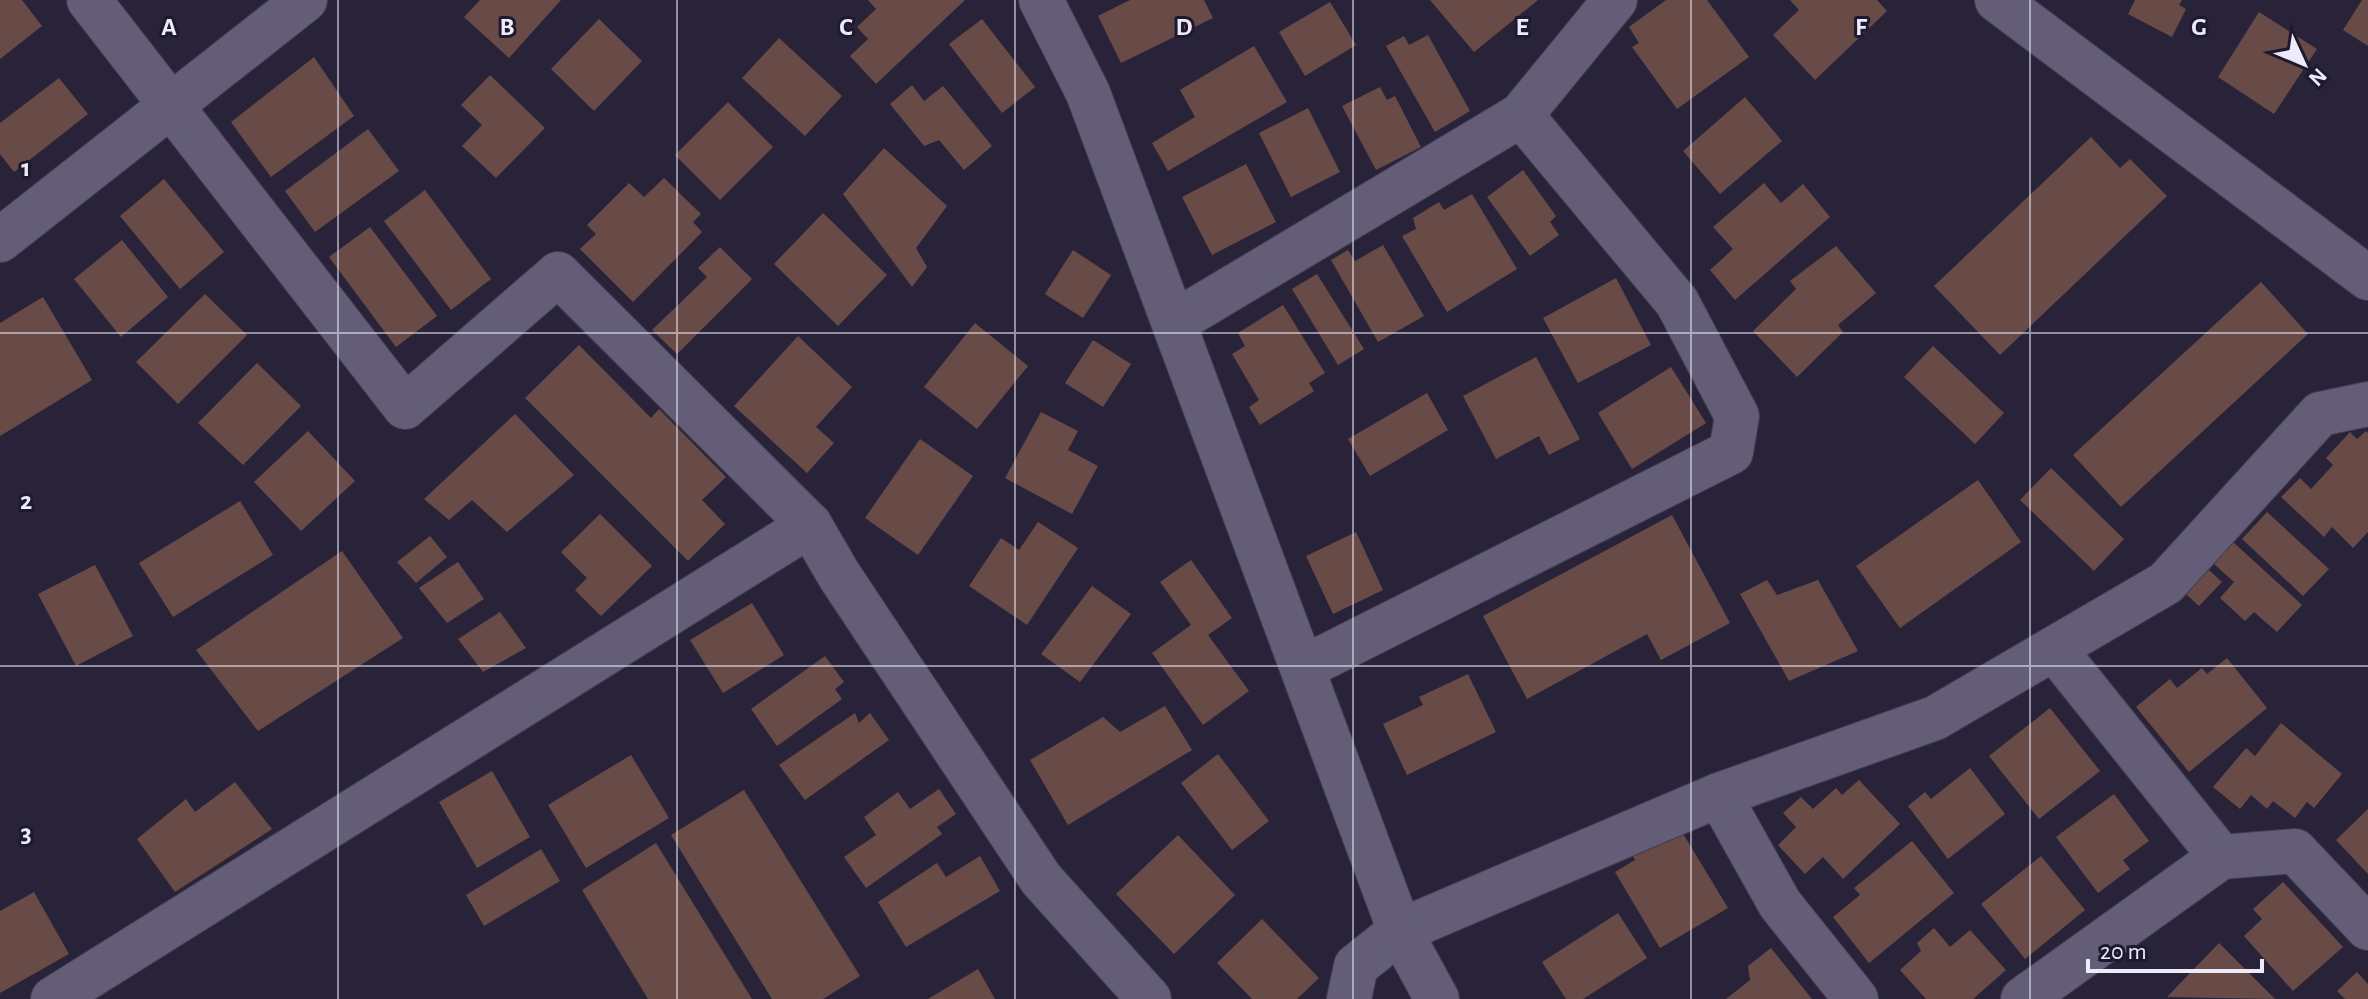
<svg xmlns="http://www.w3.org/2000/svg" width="2368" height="999" font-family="'Alegreya Sans',sans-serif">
	<rect width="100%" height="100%" fill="#29233a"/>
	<g fill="#684b47">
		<path d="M0,0h22l20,26 -42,33z"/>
		<path d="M480,0h81l-52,58 -45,-41z"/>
		<path d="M868,0h97l-89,84 -26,-28 18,-17 -11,-12 19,-18z"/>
		<path d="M1130,0h74l9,18 -92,45 -23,-47z"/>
		<path d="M1430,0h108l-64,52z"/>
		<path d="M1666,0h41l42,57 -72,52 -45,-62 7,-4 -10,-16z"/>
		<path d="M1790,0h87l10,11 -72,69 -42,-45 26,-25z"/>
		<path d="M2135,0h47l-3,5 7,4 -14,28 -44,-23z"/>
		<path d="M2362,0h6v46l-25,-16z"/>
		<path d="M1330,2l26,43 -51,31 -26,-44z"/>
		<path d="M2259,12l58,37 -43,65 -56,-37z"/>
		<path d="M599,19l43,42 -48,50 -43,-42z"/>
		<path d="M982,19l53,68 -33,26 -53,-69z"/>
		<path d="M1428,35l42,76 -35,21 -49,-86 18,-10 5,9z"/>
		<path d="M779,38l63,58 -37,40 -63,-58z"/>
		<path d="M1254,46l33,56 -119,69 -16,-28 43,-26 -15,-27z"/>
		<path d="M314,57l40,59 -83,61 -40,-55z"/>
		<path d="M490,75l55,53 -49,50 -34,-32 20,-21 -21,-20z"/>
		<path d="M59,78l29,36 -74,58 -14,-18v-31z"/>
		<path d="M912,85l12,16 19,-15 49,60 -28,24 -25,-30 -15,6 -34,-42z"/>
		<path d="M1380,87l7,13 8,-4 26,51 -45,23 -34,-64z"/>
		<path d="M1745,97l37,44 -62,53 -37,-43z"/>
		<path d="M728,102l45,45 -53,53 -45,-45z"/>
		<path d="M1308,108l32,64 -49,25 -32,-64z"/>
		<path d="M368,129l31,42 -84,61 -30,-41z"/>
		<path d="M2091,137l29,31 10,-9 37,37 -167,159 -66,-69z"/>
		<path d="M884,148l63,58 -31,42 11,19 -15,20 -69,-93z"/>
		<path d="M1246,164l30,58 -64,33 -30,-58z"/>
		<path d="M1523,170l33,46 -6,6 9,13 -29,21 -43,-59z"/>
		<path d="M664,178l37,36 -8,8 9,10 -69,70 -53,-53 16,-15 -9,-9 42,-42 15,14z"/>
		<path d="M164,179l60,73 -44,37 -60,-73z"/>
		<path d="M1764,183l17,20 22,-19 27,33 -95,83 -25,-30 23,-21 -20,-22z"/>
		<path d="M425,190l66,89 -40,31 -67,-89z"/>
		<path d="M1472,194l45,75 -70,43 -45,-76 14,-7 -3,-11 26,-16 5,8z"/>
		<path d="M823,213l64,62 -49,51 -64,-62z"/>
		<path d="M370,227l67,89 -41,31 -67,-90z"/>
		<path d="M122,240l46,57 -47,40 -47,-58z"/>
		<path d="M1383,245l41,71 -46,26 -47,-82 17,-10 7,11z"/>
		<path d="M1836,246l40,47 -38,32 5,7 -46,45 -44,-46 43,-42 -6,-8z"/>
		<path d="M720,247l32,32 -75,75 -25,-24 55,-53 -9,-9z"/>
		<path d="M1073,250l38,25 -28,43 -38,-24z"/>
		<path d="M1317,274l47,75 -26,16 -46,-76z"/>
		<path d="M1616,278l35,67 -73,38 -35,-65z"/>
		<path d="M2261,282l47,52 -187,173 -48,-52z"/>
		<path d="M205,294l42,41 -69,69 -42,-42z"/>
		<path d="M43,297l49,83 -92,56v-113z"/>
		<path d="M1283,305l42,68 -16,10 5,8 -54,34 -11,-18 10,-7 -27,-46 13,-8 -7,-13z"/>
		<path d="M975,323l53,43 -51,63 -53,-42z"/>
		<path d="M798,336l54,51 -36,40 18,16 -27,30 -73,-67z"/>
		<path d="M1093,340l38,24 -28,43 -38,-24z"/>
		<path d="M579,345l72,73 8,-9 67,68 -24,23 23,24 -37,37 -163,-163z"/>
		<path d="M1933,346l71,67 -29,31 -71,-67z"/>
		<path d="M1536,357l44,82 -31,16 -10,-19 -43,23 -33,-63z"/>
		<path d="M257,363l44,43 -58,59 -45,-42z"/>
		<path d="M1671,367l35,56 -74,46 -34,-56z"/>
		<path d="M1427,393l21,37 -78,46 -22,-37z"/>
		<path d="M1041,412l37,19 -10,19 30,16 -26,48 -67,-36z"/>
		<path d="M515,414l59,61 -67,57 -35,-32 -23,20 -25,-21z"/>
		<path d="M308,431l47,50 -54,50 -47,-49z"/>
		<path d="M2366,431l2,2v99l-15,16 -21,-21 -8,10 -43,-40 19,-19 11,11 22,-24 -7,-7 24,-26 7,7z"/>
		<path d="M920,439l53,37 -55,79 -53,-37z"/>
		<path d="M2051,468l73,71 -30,32 -74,-71z"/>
		<path d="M1978,480l43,62 -121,86 -44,-62z"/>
		<path d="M240,501l33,54 -100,62 -34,-54z"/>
		<path d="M2267,512l62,57 -26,27 -61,-57z"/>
		<path d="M600,514l52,52 -51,50 -26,-26 12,-12 -26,-26z"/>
		<path d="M1672,515l58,108 -69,37 -14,-26 -120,65 -44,-83z"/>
		<path d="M1038,522l40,26 -51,77 -58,-39 32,-48 18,12z"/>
		<path d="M1356,532l27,58 -50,24 -27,-58z"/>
		<path d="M430,536l17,21 -31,26 -19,-21z"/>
		<path d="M2232,541l70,64 -25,27 -23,-20 -9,9 -25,-23 14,-16 -21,-19z"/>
		<path d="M342,551l61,87 -145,93 -62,-81z"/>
		<path d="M1191,560l41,58 -24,17 41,56 -46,34 -51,-72 39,-28 -31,-43z"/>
		<path d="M2198,560l24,22 -23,24 -24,-22z"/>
		<path d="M458,562l26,37 -37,24 -28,-35z"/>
		<path d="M95,565l38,71 -57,30 -38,-72z"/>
		<path d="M1767,580l10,15 41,-15 40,71 -69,30 -49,-87z"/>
		<path d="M1092,586l39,28 -51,68 -39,-28z"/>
		<path d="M752,603l32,52 -61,38 -33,-53z"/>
		<path d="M500,612l26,36 -43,24 -25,-33z"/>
		<path d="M825,656l19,26 -9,7 7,10 -65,47 -26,-37z"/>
		<path d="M2227,658l40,50 -78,64 -53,-65 34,-28 7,9 25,-20 5,6z"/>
		<path d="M1468,674l28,58 -89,43 -24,-51 40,-19 -4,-8z"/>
		<path d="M1165,706l27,44 -124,75 -38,-65 73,-43 17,15z"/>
		<path d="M2050,708l50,63 -61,48 -50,-63z"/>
		<path d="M855,713l4,10 11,-10 19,27 -84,60 -26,-35z"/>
		<path d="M2281,723l61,51 -28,34 -7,-6 -12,16 -22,-17 -6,8 -16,-14 -11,14 -27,-22 33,-39 9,8z"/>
		<path d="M1218,754l51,67 -37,29 -51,-67z"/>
		<path d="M631,755l38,63 -83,50 -38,-63z"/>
		<path d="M1970,768l35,46 -57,45 -40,-53 17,-14 6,7z"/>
		<path d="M492,771l38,66 -53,31 -38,-66z"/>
		<path d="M1859,780l41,44 -57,55 -20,-22 -18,17 -27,-29 18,-18 -13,-14 18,-16 12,12 23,-21 6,7z"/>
		<path d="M235,782l37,47 -97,63 -38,-53 49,-40 9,13z"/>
		<path d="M939,789l17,25 -19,13 5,7 -76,54 -22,-31 32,-22 -12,-18 34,-25 12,17z"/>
		<path d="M744,790l116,186 -37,23h-51l-101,-164z"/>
		<path d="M2114,794l35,47 -26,19 7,9 -32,24 -42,-56z"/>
		<path d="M2368,809v65l-32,-34z"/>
		<path d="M1679,827l49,81 -68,40 -45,-76 20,-12 -8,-13z"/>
		<path d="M1178,835l57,60 -61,59 -58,-60z"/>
		<path d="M1912,841l42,52 -85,70 -36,-46 27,-22 -6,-7z"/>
		<path d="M656,843l96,156h-104l-66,-109z"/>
		<path d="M541,849l19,32 -76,45 -18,-31z"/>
		<path d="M980,856l20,35 -94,56 -28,-45 59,-39 9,14z"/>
		<path d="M2041,856l44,54 -60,49 -44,-55z"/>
		<path d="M2283,882l60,65 -50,44 -49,-55 18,-17 -9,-10z"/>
		<path d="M34,892l35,62 -69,39v-82z"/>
		<path d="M1618,913l29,45 -64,41h-17l-24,-37z"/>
		<path d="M1262,919l57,59 -22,21h-45l-35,-36z"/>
		<path d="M1934,928l16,19 20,-17 36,40 -33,29h-47l-26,-29 21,-19 -4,-8z"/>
		<path d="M2219,943l56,56 -108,-2z"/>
		<path d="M1771,948l41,51h-86l24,-19 -2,-14z"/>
		<path d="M978,969l17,30h-67z"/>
		<path d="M2357,972l11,12v15h-23l-8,-8z"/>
	</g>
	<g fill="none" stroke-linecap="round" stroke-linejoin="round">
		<g stroke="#423d50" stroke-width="46">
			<g id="minor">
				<path d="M89,0l316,407 153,-133 252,251 29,50 202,304 108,120"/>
				<path d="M1997,0l371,278"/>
				<path d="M1521,115l94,-115"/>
				<path d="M0,240l305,-240"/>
				<path d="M1175,322l346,-207 156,187 60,114 -6,36 -428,216"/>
				<path d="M2055,650l166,207 74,-6 73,77"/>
				<path d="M1719,795l61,109 76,95"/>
				<path d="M53,999l757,-474"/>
				<path d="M1349,999l7,-33 44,-35 319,-136 216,-77 231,-135 154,-169 48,-10"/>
				<path d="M2023,999l198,-142"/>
			</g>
		</g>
		<g stroke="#423d50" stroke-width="46">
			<path id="tertiary" d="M1041,0l47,93 312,838 37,68"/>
		</g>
		<use href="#minor" stroke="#635d77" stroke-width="44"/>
		<use href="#tertiary" stroke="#635d77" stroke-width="44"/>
	</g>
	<path fill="none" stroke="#edeaf9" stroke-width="2" stroke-opacity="0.55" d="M338,0v999M677,0v999M1015,0v999M1353,0v999M1691,0v999M2030,0v999M0,333h2368M0,666h2368"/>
	<g font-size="26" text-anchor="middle" font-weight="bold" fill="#edeaf9" stroke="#1f192f" stroke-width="6" stroke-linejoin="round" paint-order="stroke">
		<text x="169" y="35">A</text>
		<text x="507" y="35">B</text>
		<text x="846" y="35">C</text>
		<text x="1184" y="35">D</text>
		<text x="1522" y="35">E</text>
		<text x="1861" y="35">F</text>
		<text x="2199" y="35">G</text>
		<text x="26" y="176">1</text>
		<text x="26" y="509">2</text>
		<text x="26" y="842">3</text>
	</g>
	<g transform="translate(2304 64) rotate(134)" stroke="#1f192f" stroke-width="6" paint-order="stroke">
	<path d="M0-6L14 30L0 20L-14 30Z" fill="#edeaf9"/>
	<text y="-12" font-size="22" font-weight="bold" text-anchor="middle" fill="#edeaf9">N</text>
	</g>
	<path d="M2088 959v12h174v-12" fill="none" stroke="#edeaf9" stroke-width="4"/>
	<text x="2100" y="959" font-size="24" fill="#edeaf9" stroke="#1f192f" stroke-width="6" paint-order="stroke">20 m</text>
</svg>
